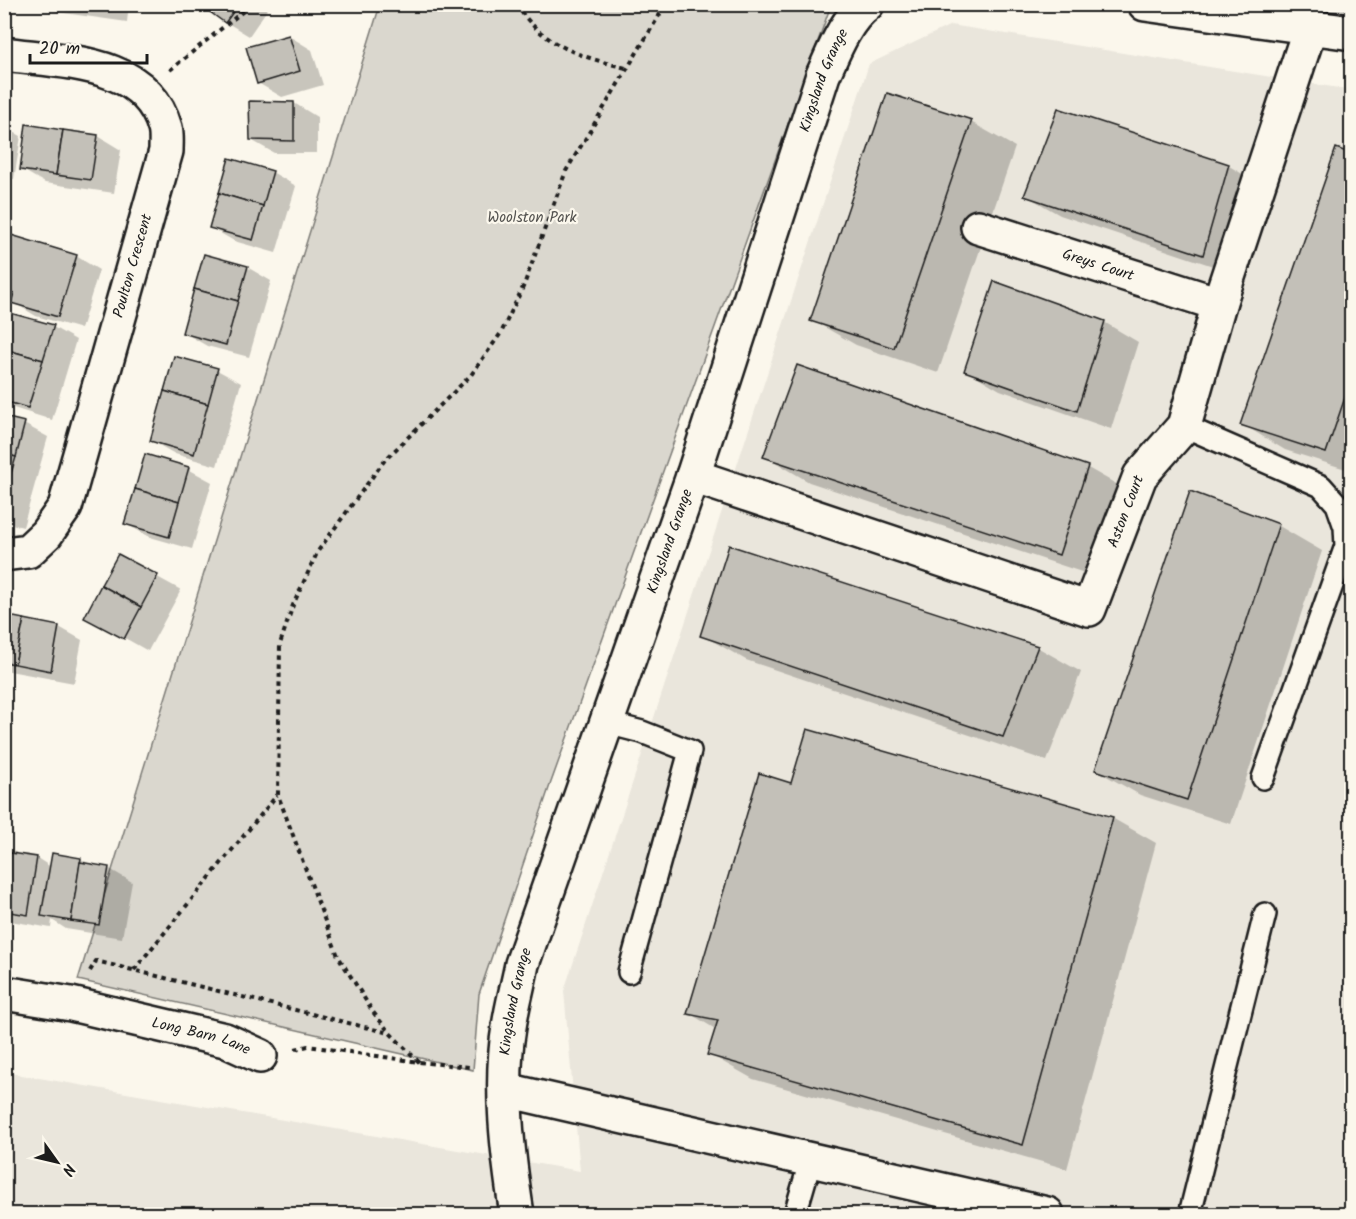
<svg xmlns="http://www.w3.org/2000/svg" width="1356" height="1219" font-family="Kalam,sans-serif">
	<rect width="100%" height="100%" fill="#fbf7ec"/>
	<filter id="ink" filterUnits="userSpaceOnUse"><feTurbulence type="fractalNoise" baseFrequency=".0167" numOctaves="2"/><feDisplacementMap in="SourceGraphic" scale="12" xChannelSelector="R" yChannelSelector="G"/><feConvolveMatrix kernelMatrix="1 2 1 2 8 2 1 2 1" color-interpolation-filters="sRGB"/></filter>
	<g filter="url(#ink)">
		<path fill="#eae6dc" d="M951,25l400,65v1124h-1346l-1,-142 576,99 -16,-180 305,-927z"/>
		<g fill="#dad7ce" stroke="#7b7a75" stroke-width="1.5">
			<path d="M380,5h451l-281,780 -71,209 -6,76 -395,-90z"/>
			<path d="M1250,5h101v12z"/>
		</g>
		<g fill="#0003">
			<path d="M4,4h20v4z"/>
			<path d="M44,4h85l-2,18 -70,-10z"/>
			<path d="M169,4h29l-1,5z"/>
			<path d="M202,4h69l-22,32 -23,-14z"/>
			<path d="M289,36l23,14 11,35 -41,12 -24,-14z"/>
			<path d="M294,103l23,14v36h-43l-23,-13z"/>
			<path d="M1059,110l170,56 34,20 -26,88 -177,-59 -35,-20z"/>
			<path d="M971,122l44,25 -77,226 -82,-28 -44,-25z"/>
			<path d="M28,126l70,10 23,14 -7,43 -69,-10 -24,-14z"/>
			<path d="M4,127l17,9 -7,43 -10,-1z"/>
			<path d="M1352,156v315l-67,-21 -43,-26z"/>
			<path d="M272,172l24,14 -20,67 -42,-12 -24,-14z"/>
			<path d="M4,250l72,6 23,14 -18,59 -45,-13 -23,-14 2,-4 -11,-6z"/>
			<path d="M247,267l24,14 -22,76 -42,-11 -24,-14z"/>
			<path d="M1104,322l34,20 -27,87 -111,-39 -34,-20z"/>
			<path d="M53,327l23,13 -24,80 -48,-15v-70z"/>
			<path d="M797,367l291,101 44,25 -29,86 -294,-97 -44,-26z"/>
			<path d="M217,370l24,13 -24,83 -42,-12 -23,-13z"/>
			<path d="M4,418l20,6 24,13 -25,90 -19,-5z"/>
			<path d="M188,469l24,13 -20,67 -42,-12 -24,-13z"/>
			<path d="M1191,493l88,33 43,25 -91,273 -91,-29 -44,-25z"/>
			<path d="M119,556l62,34 -33,61 -41,-23z"/>
			<path d="M4,617l55,10 23,13 -8,43 -70,-13z"/>
			<path d="M702,635l335,12 44,25 -34,89 -301,-101z"/>
			<path d="M792,785l320,33 44,25 -89,326 -314,-90 -44,-25 8,-24 -28,-17z"/>
			<path d="M4,846l13,7 -1,2 21,3 14,9 30,-8 10,6 17,3 24,14 -10,56 -56,-9 -14,-9 -1,8 -47,-8z"/>
		</g>
		<g fill="#c3c0b8" stroke="#1c1c1c" stroke-width="1.5">
			<path d="M70,4h34v6z"/>
			<path d="M199,4h40l-14,19z"/>
			<path d="M289,35l11,36 -43,13 -11,-37z"/>
			<path d="M887,93l85,27 -78,228 -84,-27z"/>
			<path d="M249,101l45,1v39l-44,-1z"/>
			<path d="M1058,108l171,56 -26,91 -179,-59z"/>
			<path d="M26,124l37,6 -7,45 -36,-5z"/>
			<path d="M63,130l35,5 -7,45 -35,-5z"/>
			<path d="M1336,148l16,6v223l-26,76 -86,-28z"/>
			<path d="M229,158l44,13 -10,35 -44,-13z"/>
			<path d="M219,193l44,13 -10,34 -44,-12z"/>
			<path d="M8,234l69,21 -19,62 -47,-14 3,-10 -10,-3v-45z"/>
			<path d="M204,254l44,12 -10,35 -44,-12z"/>
			<path d="M994,281l111,40 -28,90 -113,-40z"/>
			<path d="M194,289l44,12 -12,44 -44,-12z"/>
			<path d="M10,313l44,12 -11,35 -39,-11v-19z"/>
			<path d="M4,349l39,11 -15,48 -24,-7z"/>
			<path d="M174,356l44,12 -10,36 -44,-13z"/>
			<path d="M797,365l291,101 -29,89 -296,-98z"/>
			<path d="M164,391l44,13 -14,50 -44,-13z"/>
			<path d="M4,417l21,5 -9,35 -12,-3z"/>
			<path d="M4,454l12,3 -12,39z"/>
			<path d="M145,454l44,13 -10,35 -44,-13z"/>
			<path d="M135,489l44,13 -10,35 -45,-13z"/>
			<path d="M1190,491l89,33 -92,276 -92,-30z"/>
			<path d="M729,545l309,101 -35,91 -303,-101z"/>
			<path d="M118,554l40,21 -17,32 -40,-22z"/>
			<path d="M101,585l40,22 -17,32 -40,-21z"/>
			<path d="M4,615l20,4 -9,45 -11,-2z"/>
			<path d="M24,619l35,7 -8,45 -36,-7z"/>
			<path d="M807,729l306,88 -90,328 -316,-90 11,-35 -31,-6 72,-241 32,10z"/>
			<path d="M4,852l33,5 -9,58 -24,-4z"/>
			<path d="M52,853l29,5 -10,63 -30,-5z"/>
			<path d="M80,862l29,5 -10,58 -28,-4z"/>
		</g>
		<g fill="none" stroke-linecap="round" stroke-linejoin="round">
			<g stroke="#1c1c1c" stroke-width="26">
				<g id="lane">
					<path d="M1184,426l137,60 16,18 8,23 1,19 -83,232"/>
					<path d="M607,723l35,9 48,19 -61,221"/>
					<path d="M795,1214l16,-55"/>
					<path d="M1190,1214l75,-300"/>
				</g>
			</g>
			<g stroke="#1c1c1c" stroke-width="38">
				<g id="street">
					<path d="M1145,4l207,29"/>
					<path d="M4,54c57,8 142,5 161,74 2,7 1,16 1,23l-101,356 -19,27 -18,17 -24,3"/>
					<path id="s1" d="M978,227l241,77"/>
					<path id="s2" d="M693,476l396,133 51,-133 44,-50 35,-122 91,-276"/>
					<path id="s3" d="M4,993l67,11 154,36 35,16"/>
					<path d="M506,1090l541,124"/>
					<path id="s4" d="M517,1214c-9,-57 -18,-129 -8,-187 3,-21 9,-42 13,-63l171,-488 130,-401c11,-24 22,-54 44,-71"/>
				</g>
			</g>
			<g stroke="#1c1c1c" stroke-width="4" stroke-dasharray="4.5 4.5" stroke-linecap="butt">
				<path d="M516,4c26,42 66,53 110,64"/>
				<path d="M170,70l82,-66"/>
				<path d="M134,970l143,-175"/>
				<path d="M90,971l6,-10 293,72"/>
				<path d="M295,1049l13,-3 111,16 50,5"/>
				<path d="M419,1062l-29,-29 -17,-21 -35,-56 -60,-161 2,-151 13,-39 25,-54 66,-90 87,-86 30,-42 23,-48 42,-114 100,-167"/>
			</g>
			<use href="#lane" stroke="#fbf7ec" stroke-width="21"/>
			<use href="#street" stroke="#fbf7ec" stroke-width="33"/>
		</g>
	</g>
	<g text-anchor="middle" dominant-baseline="central" stroke-width="4.5" stroke-linejoin="round" paint-order="stroke">
		<g font-size="15" fill="#1c1c1c" stroke="#fbf7ec">
			<text stroke="none"><textPath href="#s4" startOffset="1186">Kingsland Grange</textPath></text>
			<text transform="translate(133 266) rotate(-74)">Poulton Crescent</text>
			<text stroke="none"><textPath href="#s1" startOffset="126">Greys Court</textPath></text>
			<text stroke="none"><textPath href="#s2" startOffset="522">Aston Court</textPath></text>
			<text stroke="none"><textPath href="#s4" startOffset="700">Kingsland Grange</textPath></text>
			<text stroke="none"><textPath href="#s4" startOffset="214">Kingsland Grange</textPath></text>
			<text stroke="none"><textPath href="#s3" startOffset="202">Long Barn Lane</textPath></text>
		</g>
		<g font-size="15" fill="#555451" stroke="#fbf7ec">
			<text x="532" y="218">Woolston Park</text>
		</g>
	</g>
	<rect width="1356" height="1219" fill="none" stroke="#fbf7ec" stroke-width="24"/>
	<rect x="12" y="12" width="1332" height="1195" fill="none" stroke="#1c1c1c" stroke-width="2" filter="url(#ink)"/>
	<g transform="translate(57 1162) rotate(124)" stroke="#fbf7ec" stroke-width="4.5" paint-order="stroke">
	<path d="M0-4.5L10 22L0 15L-10 22Z" fill="#1c1c1c"/>
	<text y="-9" font-size="16" font-weight="bold" text-anchor="middle" fill="#1c1c1c">N</text>
	</g>
	<path d="M30 54v9h117v-9" fill="none" stroke="#1c1c1c" stroke-width="3"/>
	<text x="39" y="54" font-size="18" fill="#1c1c1c" stroke="#fbf7ec" stroke-width="4.5" paint-order="stroke">20 m</text>
</svg>
